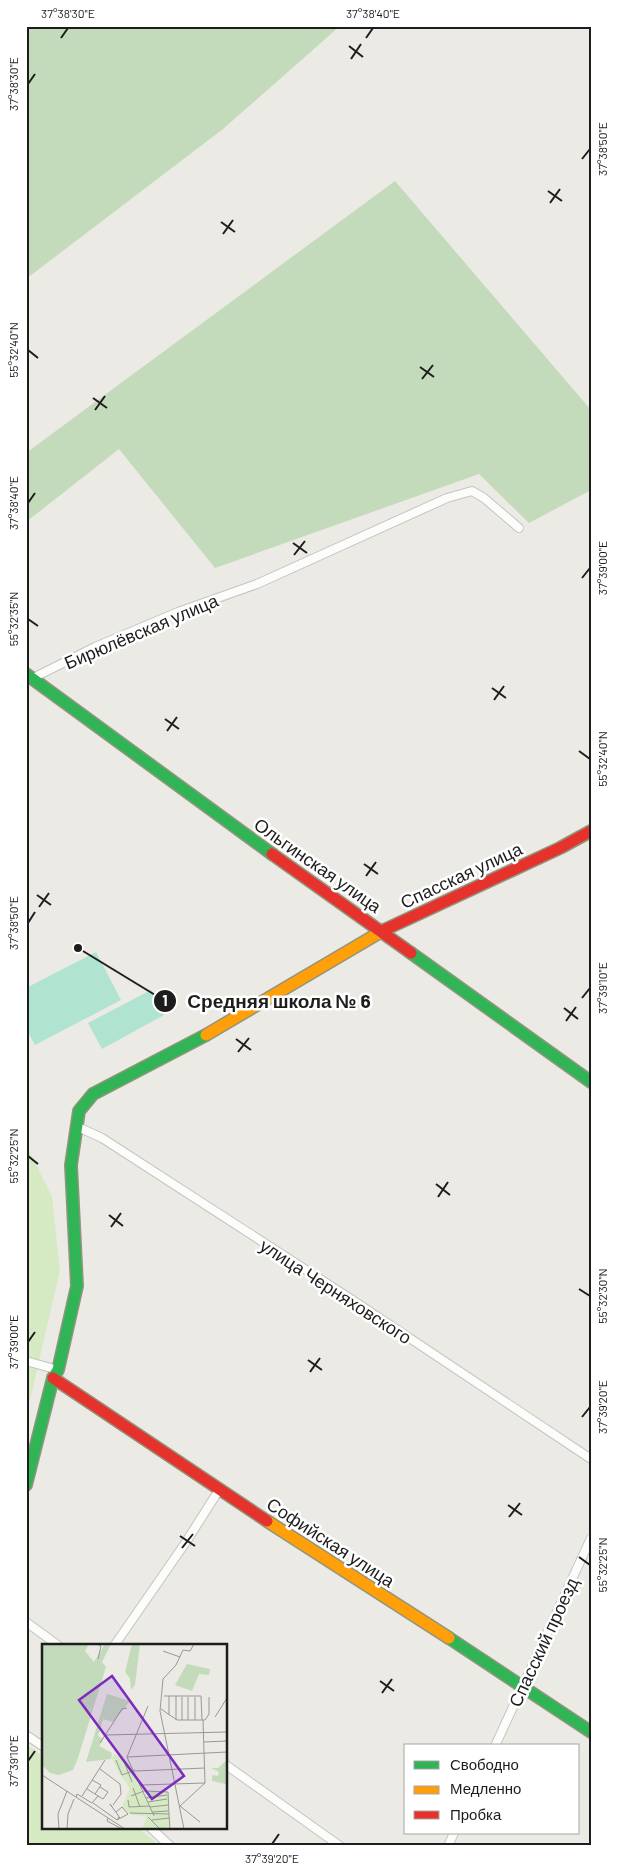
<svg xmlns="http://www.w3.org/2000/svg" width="617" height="1872" font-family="Barlow,sans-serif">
	<rect width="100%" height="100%" fill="#ebeae5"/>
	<g fill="#d5eac3">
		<path d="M26,1144l26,53 8,73 -34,147z"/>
		<path d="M26,1744l18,13v71h94l22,18h-134z"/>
	</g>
	<g fill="#c3dbba">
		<path d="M26,26h314l-117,103 -197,150z"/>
		<path d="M395,181l196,229v80l-62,33 -50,-49 -264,94 -96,-119 -93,73v-69z"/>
	</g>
	<g fill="#b0e4d1">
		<path d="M96,952l25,48 -86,45 -9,-16v-41z"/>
		<path d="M151,990l13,25 -62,34 -14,-26z"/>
	</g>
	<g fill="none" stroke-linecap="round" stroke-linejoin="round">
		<g stroke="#c4c4c1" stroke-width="10">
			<g id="street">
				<path d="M31,679l64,-32 83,-35 79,-28 190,-86 25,-7 12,7 35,30"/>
				<path d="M78,1127l24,11 252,163 237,158"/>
				<path d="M26,1361l32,9"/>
				<path d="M26,1622l33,24"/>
				<path d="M114,1646l72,-104 33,-52"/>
				<path d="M26,1735l18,12"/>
				<path d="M495,1746l96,-208"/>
				<path d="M226,1765l114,81"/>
				<path d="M151,1828l19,18"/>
				<path d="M448,1846l6,-13"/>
			</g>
		</g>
		<g stroke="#92957d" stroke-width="14">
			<g id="fast">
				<path d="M26,674l246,180"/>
				<path d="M411,953l180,129"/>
				<path d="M26,1485l27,-107 5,-8 19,-84 -6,-121 8,-54 14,-17 113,-59"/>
				<path d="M449,1638l142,94"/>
			</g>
		</g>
		<g stroke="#92957d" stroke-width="14">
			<g id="slow">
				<path d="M206,1035l178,-105"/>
				<path d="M267,1521l182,117"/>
			</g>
		</g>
		<g stroke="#92957d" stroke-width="14">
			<g id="jam">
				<path d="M272,854l139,99"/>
				<path d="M384,930l176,-82 31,-17"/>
				<path d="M53,1378l214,143"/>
			</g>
		</g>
		<use href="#street" stroke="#fcfcfb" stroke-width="8"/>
		<use href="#fast" stroke="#30b455" stroke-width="11"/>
		<use href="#slow" stroke="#ff9f0a" stroke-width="11"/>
		<use href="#jam" stroke="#e5322d" stroke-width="11"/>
	</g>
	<path fill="none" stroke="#1d1d1d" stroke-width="2" d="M61,38l7,-10M366,38l7,-10M349,46l14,11M351,59l10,-15M28,84l7,-10M582,159l8,-10M548,191l14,10M550,203l10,-14M221,222l14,10M223,234l10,-14M28,350l10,8M420,367l14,10M422,379l11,-14M93,398l14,10M95,410l10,-14M28,503l7,-10M293,543l14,10M294,555l11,-14M582,578l8,-10M28,619l10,7M492,688l14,10M494,700l10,-14M165,719l14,10M167,731l10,-14M579,751l11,8M364,864l14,10M366,876l10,-14M37,895l14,10M39,907l10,-14M28,923l7,-11M582,998l8,-10M564,1008l14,11M566,1021l10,-14M236,1039l15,11M238,1052l11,-14M28,1156l10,8M436,1184l14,11M438,1197l10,-15M109,1215l14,11M111,1227l10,-14M579,1289l11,7M28,1342l7,-10M308,1360l14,10M310,1372l10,-14M582,1417l8,-10M508,1505l14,10M509,1517l11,-14M180,1536l15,10M182,1548l11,-14M579,1557l11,8M380,1681l14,10M382,1693l10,-14M28,1761l7,-10M272,1844l7,-10"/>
	<g text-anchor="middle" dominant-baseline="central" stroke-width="5" stroke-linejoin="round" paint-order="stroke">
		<g font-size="18" fill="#1d1d1d" stroke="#fff">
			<text transform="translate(141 631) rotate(-23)">Бирюлёвская улица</text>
			<text transform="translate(318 865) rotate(35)">Ольгинская улица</text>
			<text transform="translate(461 875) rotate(-25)">Спасская улица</text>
			<text transform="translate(336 1291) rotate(33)">улица Черняховского</text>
			<text transform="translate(331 1542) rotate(33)">Софийская улица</text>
			<text transform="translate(543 1642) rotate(-65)">Спасский проезд</text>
		</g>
	</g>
	<g transform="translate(42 1644)">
		<rect width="185" height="185" fill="#ebeae5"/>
		<path d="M72,110l14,7 25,54 -6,2 7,-1 -10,-24h24l2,37h-28l5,-12 -18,-3 -7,-8 8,-18 -11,-15 -7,-15z" fill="#d5eac3"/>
		<path d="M0,0h47l-4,7 9,11 11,-18h6l-9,18 4,5 -28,91 -5,12 -14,5 -9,-2 -8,-8zM90,0h8l-5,41 -4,5 -1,-12 -5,-6zM145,20l23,5 -1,6 -10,-1 -7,17 -17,-6zM65,50l23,7 -17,21 -10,-3 -5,17 5,3 -4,7 13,7 -1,6 -25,3zM185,116l-1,24 -14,-3v-6l6,1 1,-4 -8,-4h7z" fill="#c3dbba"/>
		<path fill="none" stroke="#999895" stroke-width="1" d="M55,0l4,2 -3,13M121,7l17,6M122,52h37l1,24M134,52v24M140,53v23M153,53v23M119,65l16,11h28l4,-6v-17M127,71v-19M173,73l12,-19M146,76v-23M161,76l2,63M64,91l121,-3M162,98l23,-1M58,99l22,-34 5,-1M85,113l100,-5M85,113l27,59M85,113l21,-51M74,116l6,15 13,-5M83,120l7,18M58,125l20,15 1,10 -8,11M93,127l70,-3M0,131l83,54M50,136l9,5 -6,9M99,141l64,-2M91,144l7,19M45,145l16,10 5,-7 -8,-5M40,152l23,-36M89,152l13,-5 24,1 1,22M34,153l1,-3 15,9 6,-7M104,154l21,-3M86,156l1,7 21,-1M106,158l19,-3M51,159l24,17 2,-3M138,162l25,-23M138,162l20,16M70,163l-2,-3 10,14M108,163l18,-2M74,168l6,-5 6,7 -11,6M110,168l16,-1M88,169l39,1 1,15M106,173l12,12M66,174l-1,3 15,8M110,176l17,-2M17,185l-1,-15 9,-23M25,185l1,-15 6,-15M142,185l-24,-118 3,-32 13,-14 7,-15 7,1 4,-7"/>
		<path fill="#7b2cbf" fill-opacity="0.15" stroke="#7b2cbf" stroke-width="2.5" d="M70,32l72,100 -32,23 -73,-99z"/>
		<rect width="185" height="185" fill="none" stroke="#1d1d1d" stroke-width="2.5"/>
	</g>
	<path fill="none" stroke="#1d1d1d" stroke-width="2" d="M78 948L165 1001"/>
	<g fill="#1d1d1d" stroke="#fff" stroke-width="2">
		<circle cx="78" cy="948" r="5"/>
		<circle cx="165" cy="1001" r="12"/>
	</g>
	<g font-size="15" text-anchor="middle" font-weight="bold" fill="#fff">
		<text x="165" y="1006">1</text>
	</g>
	<g font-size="19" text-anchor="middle" font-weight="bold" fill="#1d1d1d" stroke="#fff" stroke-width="5" stroke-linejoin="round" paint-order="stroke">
		<text x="279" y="1008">Средняя школа № 6</text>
	</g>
	<rect width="617" height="1872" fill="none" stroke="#ffffff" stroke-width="55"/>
	<rect x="404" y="1744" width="175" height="90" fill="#ffffff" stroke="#a5a5a5"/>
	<rect x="414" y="1761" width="25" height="8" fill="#30b455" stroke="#a5a5a5"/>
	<text x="450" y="1770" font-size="15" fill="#1d1d1d">Свободно</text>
	<rect x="414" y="1786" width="25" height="8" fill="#ff9f0a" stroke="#a5a5a5"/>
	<text x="450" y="1794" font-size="15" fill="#1d1d1d">Медленно</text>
	<rect x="414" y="1811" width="25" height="8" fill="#e5322d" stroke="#a5a5a5"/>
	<text x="450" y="1820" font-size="15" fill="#1d1d1d">Пробка</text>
	<rect x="28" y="28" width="562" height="1816" fill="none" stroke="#1d1d1d" stroke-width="2"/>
	<g font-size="12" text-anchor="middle" fill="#1d1d1d">
		<text x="68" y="18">37°38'30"E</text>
		<text x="373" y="18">37°38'40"E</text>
		<text transform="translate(14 84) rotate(-90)" y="4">37°38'30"E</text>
		<text transform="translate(603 149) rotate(-90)" y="4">37°38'50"E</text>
		<text transform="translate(14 350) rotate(-90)" y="4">55°32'40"N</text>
		<text transform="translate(14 503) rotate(-90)" y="4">37°38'40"E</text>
		<text transform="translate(603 568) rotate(-90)" y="4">37°39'00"E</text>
		<text transform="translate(14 619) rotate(-90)" y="4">55°32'35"N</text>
		<text transform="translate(603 759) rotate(-90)" y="4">55°32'40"N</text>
		<text transform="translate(14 923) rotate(-90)" y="4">37°38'50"E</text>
		<text transform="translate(603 988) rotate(-90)" y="4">37°39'10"E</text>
		<text transform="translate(14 1156) rotate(-90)" y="4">55°32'25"N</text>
		<text transform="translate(603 1296) rotate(-90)" y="4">55°32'30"N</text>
		<text transform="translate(14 1342) rotate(-90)" y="4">37°39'00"E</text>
		<text transform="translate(603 1407) rotate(-90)" y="4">37°39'20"E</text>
		<text transform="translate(603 1565) rotate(-90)" y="4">55°32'25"N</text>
		<text transform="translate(14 1761) rotate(-90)" y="4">37°39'10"E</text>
		<text x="272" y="1863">37°39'20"E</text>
	</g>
</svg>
